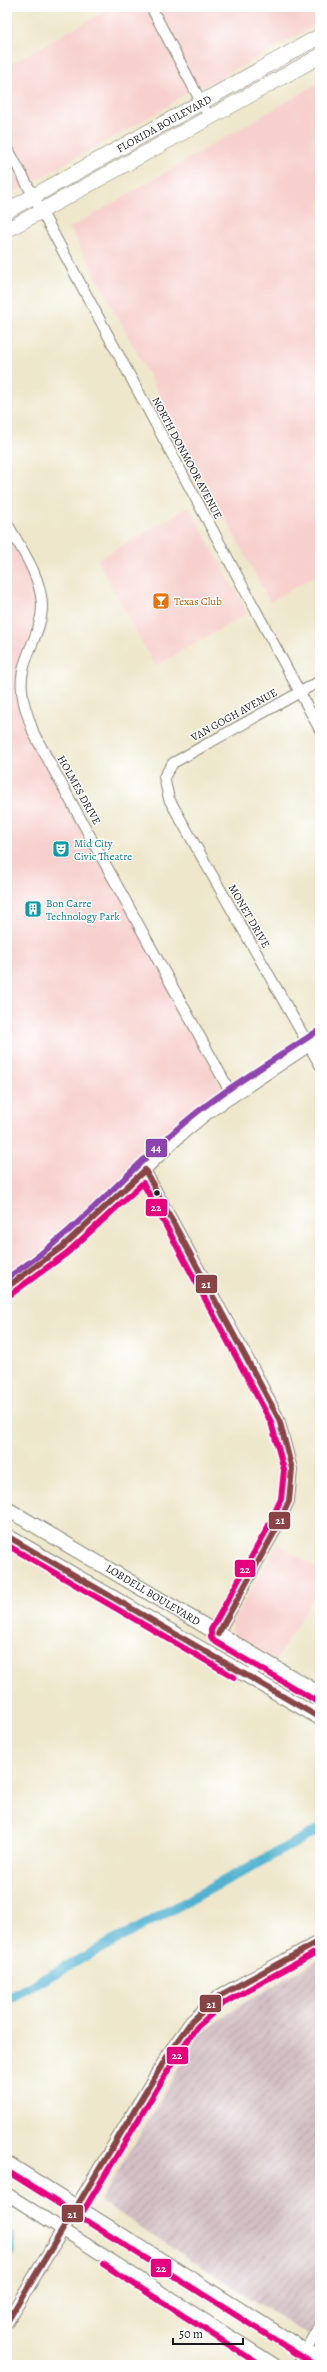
<svg xmlns="http://www.w3.org/2000/svg" width="327" height="2372" font-family="Alegreya,serif">
	<defs>
		<pattern id="industrial-furrows" width="10" height="10" patternUnits="userSpaceOnUse"><rect width="10" height="10" fill="#d2bec3"/><path d="M-1 1l2-2M0 10L10 0M9 11l2-2" fill="none" stroke="#b4a3a7"/></pattern>
	</defs>
	<rect width="100%" height="100%" fill="#fff"/>
	<filter id="ink" filterUnits="userSpaceOnUse"><feTurbulence type="fractalNoise" baseFrequency=".025" numOctaves="2"/><feDisplacementMap in="SourceGraphic" scale="8" xChannelSelector="R" yChannelSelector="G"/><feConvolveMatrix kernelMatrix="1 2 1 2 8 2 1 2 1" color-interpolation-filters="sRGB"/></filter>
	<filter id="wash" filterUnits="userSpaceOnUse"><feTurbulence type="fractalNoise" baseFrequency=".012" numOctaves="4" result="noise"/><feDisplacementMap in="SourceGraphic" scale="16" xChannelSelector="R" yChannelSelector="G"/><feGaussianBlur stdDeviation="0.9" result="paint"/><feColorMatrix in="noise" values="0 0 0 0 0 0 0 0 0 0 0 0 0 0 0 0 0 1.4 0 .05"/><feComposite in="paint" operator="in"/></filter>
	<g filter="url(#wash)">
		<rect width="100%" height="100%" fill="#eee7cb"/>
		<g fill="#f7d0cd">
			<path d="M113,7h207v15l-107,60 -27,11 -21,15 -158,88v-130z"/>
			<path d="M320,82v491l-50,29 -200,-374z"/>
			<path d="M189,507l59,106 -93,53 -58,-106z"/>
			<path d="M7,533l23,43 7,26 -15,70 1,31 131,250 66,133 -3,10 -55,44 -103,99 -18,15 -34,21z"/>
			<path d="M278,1544l42,26v16l-44,74 -42,-25 -3,-6 1,-7z"/>
		</g>
		<path fill="url(#industrial-furrows)" d="M320,1959v384l-220,-142 98,-164 39,-30z"/>
		<g fill="none" stroke-linecap="round" stroke-linejoin="round">
			<g stroke="#51b2d0" stroke-width="10">
				<path d="M7,1999l313,-170"/>
				<path d="M7,2233l3,3v16l-3,4"/>
			</g>
		</g>
	</g>
	<g filter="url(#ink)">
		<g fill="none" stroke-linecap="round" stroke-linejoin="round">
			<g stroke="#858274" stroke-width="12">
				<g id="minor">
					<path d="M151,7l58,110"/>
					<path d="M7,147l313,583"/>
					<path d="M7,523c14,26 33,51 35,81 1,24 -15,45 -19,67 -5,21 4,43 11,63l199,363"/>
					<path d="M320,681l-147,82 -9,14 5,22 151,266"/>
					<path d="M145,1170l111,203 23,46 13,50 -3,32 -15,32 -56,101"/>
					<path d="M7,1287l32,-20 30,-24 112,-107 29,-24 110,-73"/>
					<path d="M250,1677l10,-18"/>
					<path d="M314,1715l6,-12"/>
					<path d="M298,2365l22,-39"/>
				</g>
			</g>
			<g stroke="#858274" stroke-width="14">
				<g id="tertiary">
					<path d="M7,2162l313,197"/>
					<path d="M7,2194l268,171"/>
					<path d="M7,2322l164,-272 20,-28 28,-26 101,-55"/>
				</g>
			</g>
			<g stroke="#858274" stroke-width="16">
				<g id="secondary">
					<path d="M7,1509l313,185"/>
					<path d="M7,1536l313,182"/>
				</g>
			</g>
			<g stroke="#858274" stroke-width="16">
				<g id="primary">
					<path d="M7,211l313,-175"/>
					<path d="M7,230l313,-174"/>
				</g>
			</g>
			<use href="#minor" stroke="#fff" stroke-width="10"/>
			<use href="#tertiary" stroke="#fff" stroke-width="12"/>
			<use href="#secondary" stroke="#fff" stroke-width="14"/>
			<use href="#primary" stroke="#fff" stroke-width="15"/>
			<g stroke="#fff" stroke-width="9">
				<g id="bus-1">
					<path d="M145,1170l134,249 13,50 -3,32 -15,32 -56,101"/>
					<path d="M7,1287l55,-40 83,-77"/>
					<path d="M7,1536l313,182"/>
					<path d="M7,2322l164,-272 20,-28 28,-26 101,-55"/>
				</g>
			</g>
			<g stroke="#fff" stroke-width="9">
				<g id="bus-2">
					<path d="M11,1294l56,-41 76,-70 128,239 13,48 -3,29 -14,30 -56,101v7l3,4 102,60"/>
					<path d="M7,1545l227,132"/>
					<path d="M7,2171l308,194"/>
					<path d="M84,2210l94,-156 19,-27 27,-24 96,-53"/>
					<path d="M103,2264l157,101"/>
				</g>
			</g>
			<g stroke="#fff" stroke-width="9">
				<path id="bus-3" d="M7,1278c64,-41 112,-98 169,-148 42,-38 93,-66 140,-98"/>
			</g>
			<use href="#bus-1" stroke="#884445" stroke-width="6"/>
			<use href="#bus-2" stroke="#e5007d" stroke-width="6"/>
			<use href="#bus-3" stroke="#8e44ad" stroke-width="6"/>
		</g>
	</g>
	<defs>
		<g id="bar-square" transform="scale(0.9)"><rect x="-9" y="-9" width="18" height="18" rx="4" fill="#e8710a" stroke="#fff"/><path d="M-6-5H6L.8 .8V4.5H3.5V6h-7V4.5H-.8V.8Z" fill="#fff"/></g>
		<g id="theatre-square" transform="scale(0.9)"><rect x="-9" y="-9" width="18" height="18" rx="4" fill="#0f9aa8" stroke="#fff"/><path d="M-5-5.5Q0-4 5-5.5V0Q5 5 0 6Q-5 5-5 0ZM-3.3-2.5H-1v1.5H-3.3ZM1-2.5H3.3v1.5H1ZM-2.8 1Q0 5.5 2.8 1Z" fill="#fff"/></g>
		<g id="building-square" transform="scale(0.9)"><rect x="-9" y="-9" width="18" height="18" rx="4" fill="#0f9aa8" stroke="#fff"/><path d="M-4-6H4V6H1V3H-1V6H-4ZM-2.5-4.3h1.7v1.8h-1.7ZM.8-4.3h1.7v1.8H.8ZM-2.5-1h1.7V.8h-1.7ZM.8-1h1.7V.8H.8Z" fill="#fff"/></g>
	</defs>
	<g fill-rule="evenodd">
		<use href="#bar-square" x="161" y="601"/>
		<use href="#theatre-square" x="61" y="849"/>
		<use href="#building-square" x="33" y="909"/>
	</g>
	<circle fill="#1c1c1c" stroke="#fff" stroke-width="1.5" cx="157" cy="1193" r="3.5"/>
	<g text-anchor="middle" dominant-baseline="central" stroke-width="3" stroke-linejoin="round" paint-order="stroke">
		<g font-size="11" fill="#1c1c1c" stroke="#fff">
			<text transform="translate(164 124) rotate(-29)">FLORIDA BOULEVARD</text>
			<text transform="translate(187 458) rotate(62)">NORTH DONMOOR AVENUE</text>
			<text transform="translate(234 715) rotate(-29)">VAN GOGH AVENUE</text>
			<text transform="translate(79 790) rotate(61)">HOLMES DRIVE</text>
			<text transform="translate(249 916) rotate(60)">MONET DRIVE</text>
			<text transform="translate(153 1595) rotate(31)">LOBDELL BOULEVARD</text>
		</g>
		<g font-size="11" fill="#c56008" stroke="#fff" text-anchor="start">
			<text x="174" y="601">Texas Club</text>
		</g>
		<g font-size="11" fill="#0d838f" stroke="#fff" text-anchor="start">
			<text x="74" y="843">Mid City<tspan x="74" dy="13">Civic Theatre</tspan></text>
			<text x="46" y="903">Bon Carre<tspan x="46" dy="13">Technology Park</tspan></text>
		</g>
	</g>
	<g stroke="#fff" stroke-width="1.5">
		<rect x="145" y="1138" width="23" height="20" rx="4" fill="#8e44ad"/>
		<rect x="145" y="1198" width="23" height="19" rx="4" fill="#e5007d"/>
		<rect x="195" y="1274" width="23" height="20" rx="4" fill="#884445"/>
		<rect x="268" y="1511" width="23" height="19" rx="4" fill="#884445"/>
		<rect x="234" y="1559" width="22" height="19" rx="4" fill="#e5007d"/>
		<rect x="199" y="1994" width="23" height="19" rx="4" fill="#884445"/>
		<rect x="166" y="2046" width="23" height="19" rx="4" fill="#e5007d"/>
		<rect x="61" y="2204" width="23" height="19" rx="4" fill="#884445"/>
		<rect x="150" y="2258" width="22" height="20" rx="4" fill="#e5007d"/>
	</g>
	<g font-size="11" text-anchor="middle" font-weight="bold" fill="#fff">
		<text x="156" y="1152">44</text>
		<text x="156" y="1211">22</text>
		<text x="206" y="1288">21</text>
		<text x="280" y="1524">21</text>
		<text x="245" y="1573">22</text>
		<text x="211" y="2008">21</text>
		<text x="177" y="2059">22</text>
		<text x="72" y="2218">21</text>
		<text x="161" y="2272">22</text>
	</g>
	<rect width="327" height="2372" fill="none" stroke="#fff" stroke-width="24"/>
	<path d="M173 2338v6h70v-6" fill="none" stroke="#1c1c1c" stroke-width="2"/>
	<text x="179" y="2338" font-size="12" fill="#1c1c1c" stroke="#ffffff" stroke-width="3" paint-order="stroke">50 m</text>
</svg>
